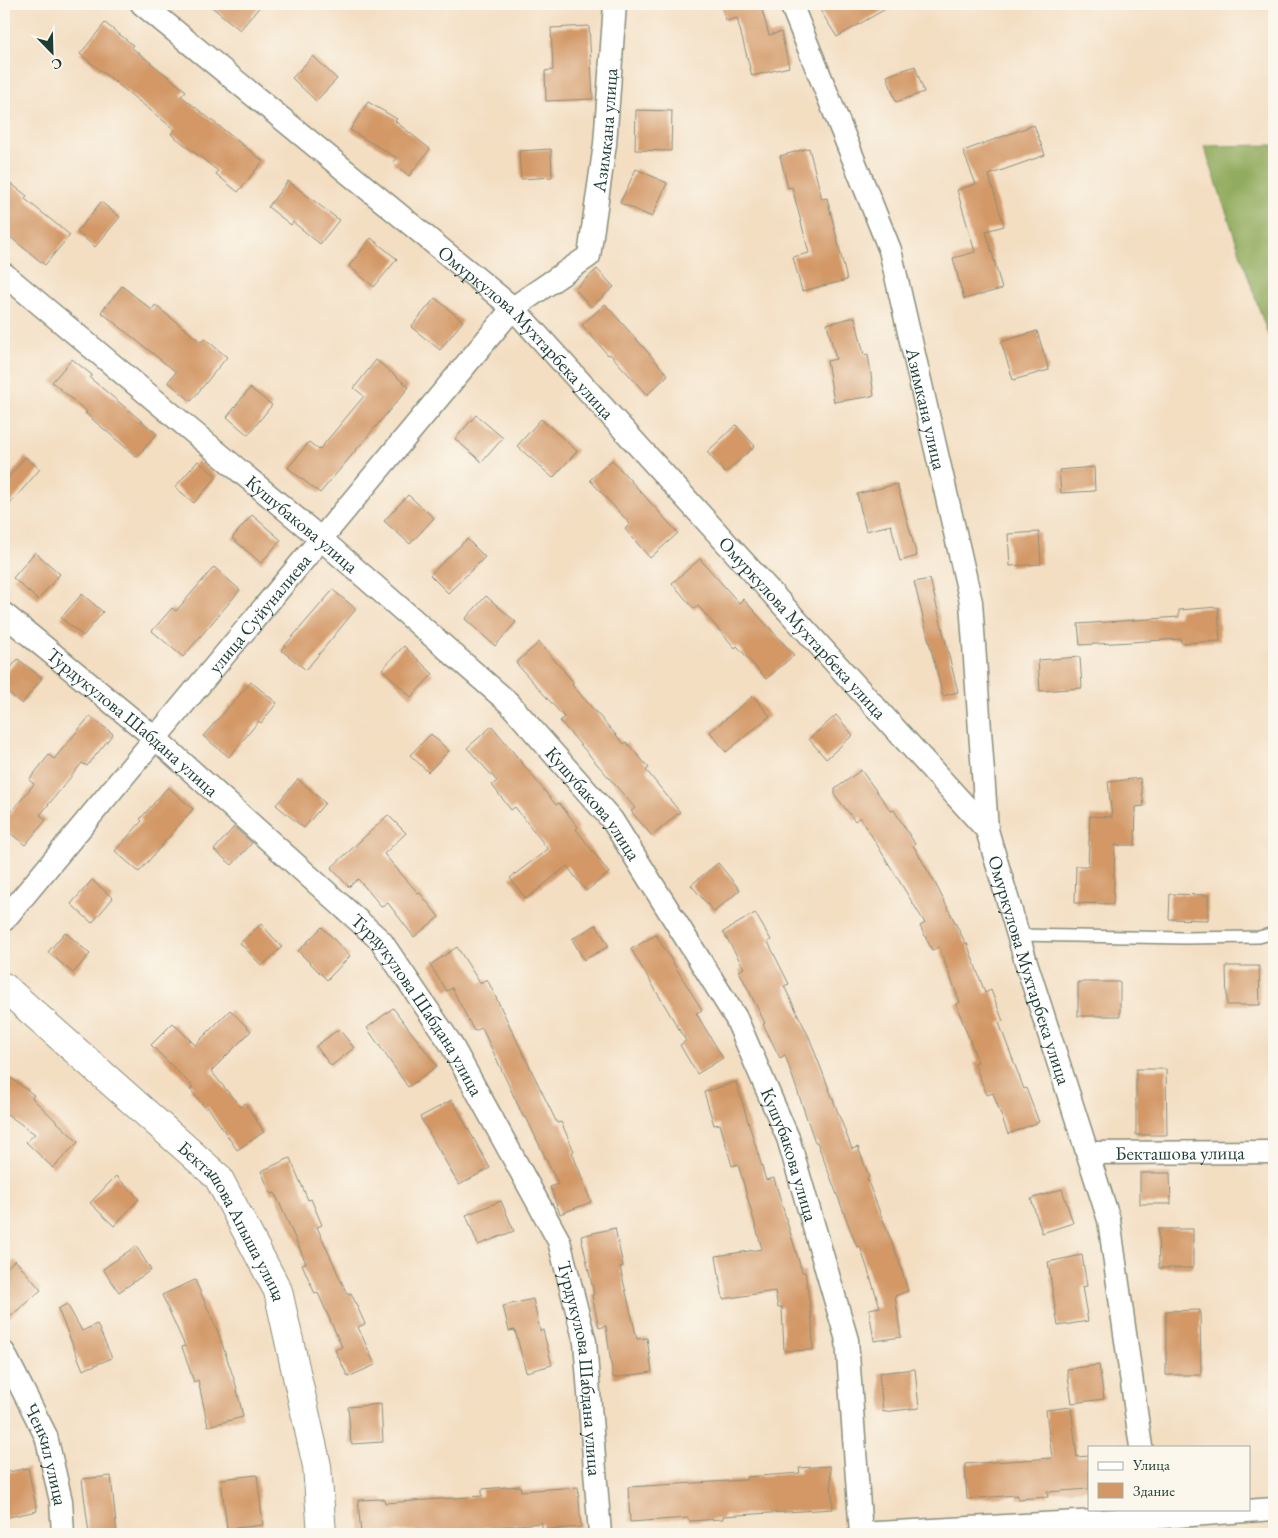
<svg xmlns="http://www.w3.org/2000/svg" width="1278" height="1538" font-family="'EB Garamond',serif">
	<rect width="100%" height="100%" fill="#fbf7ec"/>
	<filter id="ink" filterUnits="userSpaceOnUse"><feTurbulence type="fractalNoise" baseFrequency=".02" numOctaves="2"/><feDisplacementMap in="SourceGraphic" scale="10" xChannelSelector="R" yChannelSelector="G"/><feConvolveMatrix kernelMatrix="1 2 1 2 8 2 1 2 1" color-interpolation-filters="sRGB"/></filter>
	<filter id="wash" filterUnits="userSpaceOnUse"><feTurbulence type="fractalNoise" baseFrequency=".0096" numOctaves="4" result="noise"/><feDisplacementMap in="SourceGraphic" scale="20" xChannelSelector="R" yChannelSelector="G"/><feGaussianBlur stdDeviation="1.12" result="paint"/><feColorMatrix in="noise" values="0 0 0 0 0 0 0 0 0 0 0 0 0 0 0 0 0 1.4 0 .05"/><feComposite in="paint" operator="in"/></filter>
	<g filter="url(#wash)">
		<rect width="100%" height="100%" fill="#f3dec2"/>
		<path fill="#92ac5e" stroke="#587449" d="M1274,145v208l-70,-207z"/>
		<g id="blocks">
			<g fill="#d39866">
				<path d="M208,4h54l-22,26z"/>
				<path d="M721,4h48l1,4 -8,2 7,25 12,-3 8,35 -37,9 -15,-58 -11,3z"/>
				<path d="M831,4h63l-57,33 -17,-27z"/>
				<path d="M105,23l28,22 -2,2 55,44 -5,5 82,65 -25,31 -22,-18 2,-3 -47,-37 4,-4 -95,-76z"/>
				<path d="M589,26l4,73 -47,2 -1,-30 8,-1 -2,-42z"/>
				<path d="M313,56l24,23 -21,22 -24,-23z"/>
				<path d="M915,66l9,26 -28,10 -9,-26z"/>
				<path d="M368,102l29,17 -2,2 35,28 -21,27 -16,-13 4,-5 -47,-28z"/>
				<path d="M636,110l36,1 -1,40 -36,-1z"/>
				<path d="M1034,125l11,30 -56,20 15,51 -18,5 16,58 -38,10 -11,-41 22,-6 -18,-62 19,-6 -13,-33z"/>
				<path d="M809,148l13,51 5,-1 20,82 -45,11 -9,-34 16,-4 -17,-66 -4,1 -8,-32z"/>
				<path d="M551,149l1,28 -31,2 -2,-28z"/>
				<path d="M636,169l31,14 -15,34 -32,-14z"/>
				<path d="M4,178l23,18 -2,3 45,36 -25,30 -41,-33z"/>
				<path d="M288,181l51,39 -19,24 -27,-22 -2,3 -23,-18z"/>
				<path d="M101,202l19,15 -25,30 -18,-15z"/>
				<path d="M371,238l26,21 -23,28 -25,-21z"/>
				<path d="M597,269l17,18 -23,20 -16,-18z"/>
				<path d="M122,286l30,24 3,-5 46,37 3,-4 23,19 -36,44 -23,-19 8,-10 -75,-60z"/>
				<path d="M435,298l28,23 -23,29 -29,-23z"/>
				<path d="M605,304l63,71 -21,20 -37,-41 -2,1 -26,-30z"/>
				<path d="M855,317l9,38 4,-1 6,42 -40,6 -7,-41 9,-2 -9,-35z"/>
				<path d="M1037,331l12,39 -36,10 -12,-38z"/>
				<path d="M72,359l20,16 -2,3 67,56 -20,23 -52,-44 2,-1 -35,-30z"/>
				<path d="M376,360l33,27 -89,106 -32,-25 21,-26 10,8 45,-54 -10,-8z"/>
				<path d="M250,388l22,17 -24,30 -21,-18z"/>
				<path d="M476,415l27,23 -21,24 -27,-23z"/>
				<path d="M541,419l36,32 -24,27 -36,-32z"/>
				<path d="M736,425l19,21 -30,27 -18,-21z"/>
				<path d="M25,457l15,12 -36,42v-28z"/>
				<path d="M612,460l66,73 -28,25 -25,-29 5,-5 -40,-44z"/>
				<path d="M198,461l19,16 -23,26 -19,-16z"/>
				<path d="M1094,467l1,24 -34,2 -2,-23z"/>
				<path d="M897,484l20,72 -17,5 -9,-36 -25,6 -9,-37z"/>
				<path d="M408,495l26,23 -24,26 -26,-23z"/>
				<path d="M252,515l29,25 -20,23 -29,-25z"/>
				<path d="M1039,532l2,32 -31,2 -2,-32z"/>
				<path d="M467,539l18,18 -37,36 -18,-18z"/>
				<path d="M35,552l25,22 -22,26 -25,-22z"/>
				<path d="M700,559l39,44 4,-4 51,56 -28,24 -29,-33 -2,2 -37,-42 -4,3 -22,-26z"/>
				<path d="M214,567l26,23 -57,67 -31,-26 20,-23 4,3z"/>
				<path d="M930,579l28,113 -15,4 -29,-114z"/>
				<path d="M333,590l23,19 -50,61 -25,-20z"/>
				<path d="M82,594l21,18 -20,24 -22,-18z"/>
				<path d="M486,596l30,26 -21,24 -30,-27z"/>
				<path d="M1218,607l2,34 -39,2v-4l-101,6 -2,-21 101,-7v-7z"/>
				<path d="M539,642l35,41 -2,2 52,59 2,-2 23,26 -3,2 34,42 -28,24 -21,-25 4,-3 -75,-87 4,-4 -48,-54z"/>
				<path d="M404,646l29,28 -22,23 -29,-28z"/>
				<path d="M1080,657l2,31 -42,3 -2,-31z"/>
				<path d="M18,659l24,19 -20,26 -18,-15v-13z"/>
				<path d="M251,682l26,21 -16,20 -2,-2 -30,36 -26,-21z"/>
				<path d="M753,696l17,20 -44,36 -16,-20z"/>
				<path d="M836,715l17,20 -27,24 -17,-20z"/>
				<path d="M90,716l23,18 -26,32 -5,-3 -42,52 6,5 -21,25 -21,-17v-7l30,-37 -5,-4 20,-25 5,4z"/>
				<path d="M492,726l64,79 3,-2 19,24 -2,2 33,44 -23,18 -19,-25 -41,33 -16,-21 38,-29 -33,-42 -4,3 -19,-25 5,-4 -30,-33z"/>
				<path d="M431,734l18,17 -21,21 -18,-17z"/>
				<path d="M861,770l30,41 3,-1 21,34 -2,1 22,38 31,61 1,-1 18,50 6,-3 12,31 -4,2 25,66 2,-1 13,34 -31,12 -15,-41 -6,2 -13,-32 4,-1 -22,-58 4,-2 -21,-55 -7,3 -12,-24 5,-3 -65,-106 -5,4 -20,-26v-6z"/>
				<path d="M1140,778l4,28 -8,1 -1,38h-20l-2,59 -38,-1 1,-37h12l2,-50 22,1 -4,-35z"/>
				<path d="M298,779l27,24 -21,25 -28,-23z"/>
				<path d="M168,787l25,22 -54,63 -24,-21 27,-30 -2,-2z"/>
				<path d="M388,815l18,18 -22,21 35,40 1,-1 19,24 -25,20 -26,-34 -6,4 -24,-28 -9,8 -18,-19z"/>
				<path d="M234,827l18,16 -20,22 -18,-15z"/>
				<path d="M718,863l22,27 -26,22 -23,-27z"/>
				<path d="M92,880l21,18 -21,25 -21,-19z"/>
				<path d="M1170,894l38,1v25l-39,-1z"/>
				<path d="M755,913l16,27 -3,2 21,42 -5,2 25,51 43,112 6,-2 11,30 -2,2 32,82 9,30 -13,5 6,41 -27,4 -5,-32 11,-2 -20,-61 -3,1 -40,-105h-2l-30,-87 -5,3 -17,-34 2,-1 -26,-52 5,-3 -21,-36z"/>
				<path d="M261,924l21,23 -20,19 -22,-23z"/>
				<path d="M596,925l13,21 -25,14 -12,-21z"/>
				<path d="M322,927l28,29 -23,24 -29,-29z"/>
				<path d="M65,932l25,22 -17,19 -25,-21z"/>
				<path d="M656,935l46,75 -6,3 27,45 -26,16 -17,-29 6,-4 -55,-92z"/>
				<path d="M457,947l23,36 7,-4 70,144 4,-1 13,29 -2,1 19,50 -31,12 -10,-27 8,-3 -32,-67 -2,1 -42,-90 -8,3 -22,-43 -5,3 -17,-26z"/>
				<path d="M1226,966h33l1,39h-33z"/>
				<rect x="1078" y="982" width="42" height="34"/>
				<path d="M393,1008l44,58 -29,21 -41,-59z"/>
				<path d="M230,1010l21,21 -40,40 29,36 5,-4 19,29 -27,18 -29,-43 -2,2 -16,-20 3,-2 -42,-42 22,-22 22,22z"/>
				<path d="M339,1029l15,19 -23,18 -15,-20z"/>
				<path d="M1136,1069h30l1,66h-31z"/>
				<path d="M4,1073l30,22 -2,3 46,44 -25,26 -27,-26 9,-8 -31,-22z"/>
				<path d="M736,1082l30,98 8,-2 28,94h3l7,49 1,29 -29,1 -2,-44 -4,1 -3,-17 -52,8 -7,-43 46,-7 -24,-85 -6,2 -12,-42 -6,1 -10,-33z"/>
				<path d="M452,1100l38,68 -31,17 -39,-68z"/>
				<path d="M290,1158l18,42 3,-1 11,26 -5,2 30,67 4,-1 14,31 -7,3 17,38 -27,12 -13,-27 7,-3 -24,-54 -3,1 -13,-30 4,-1 -31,-70 -4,1 -10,-23z"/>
				<path d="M1140,1173h30l1,31h-31z"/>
				<path d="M116,1176l23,23 -25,27 -24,-23z"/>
				<path d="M1062,1189l11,34 -31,10 -11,-34z"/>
				<path d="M501,1201l13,30 -36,14 -12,-30z"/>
				<path d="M615,1228l8,38 -3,1 17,72 10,-1 5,34 -39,6 -7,-52 -7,2 -7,-33 2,-1 -13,-58z"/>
				<path d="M1158,1229h35v39h-34z"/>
				<path d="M136,1246l15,24 -32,22 -16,-23z"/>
				<path d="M1082,1255l5,31 -5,1 6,34 -30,5 -10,-64z"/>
				<path d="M15,1260l26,30 -37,32v-52z"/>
				<path d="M195,1280l23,52 18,53 7,32 -35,9 -10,-46 -4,2 -12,-35 3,-1 -23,-51z"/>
				<path d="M533,1299l7,32 3,-1 9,35 -26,7 -11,-42 -6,1 -6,-25z"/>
				<path d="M67,1304l15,27 15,-7 15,34 -29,12 -25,-61z"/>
				<path d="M1200,1310l1,65h-35v-64z"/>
				<path d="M1099,1365l5,34 -32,4 -5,-34z"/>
				<path d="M915,1369l4,39 -36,4 -4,-39z"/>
				<path d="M381,1404l2,38 -32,2 -3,-37z"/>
				<path d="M1071,1407l6,50 12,-1v33l-42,3 1,5 -30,2 -1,-4 -50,4 -2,-35 87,-6 -6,-48z"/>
				<path d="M830,1466l3,43 -110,7v3l-34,2 -1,-3 -58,4 -2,-35 118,-7v-3l54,-4 -1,-5z"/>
				<path d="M28,1468l9,43 -33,7v-45z"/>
				<path d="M257,1475l6,50 -36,4 -6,-50z"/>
				<path d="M111,1476l6,58h-28l-7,-55z"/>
				<path d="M520,1486l1,5 57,-4 3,40 -39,3v-7l-126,10v-2l-55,3 -3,-34 26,-1 1,4 97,-7v-7z"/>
			</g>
		</g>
	</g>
	<g filter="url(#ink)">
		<use href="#blocks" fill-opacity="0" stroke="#898e7b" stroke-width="1"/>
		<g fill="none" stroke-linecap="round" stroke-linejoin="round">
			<g stroke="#898e7b" stroke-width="14">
				<path id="service" d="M1018,935l166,3 75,-1 15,-4"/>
			</g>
			<g stroke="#898e7b" stroke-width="25">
				<g id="minor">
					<path id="s1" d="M142,4l371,304 474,522 39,132 83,258 32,227"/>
					<path id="s2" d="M791,4l99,246 81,352 16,228"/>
					<path id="s3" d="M4,274l317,265 188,164 103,117 124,198 52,120 59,202 14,194"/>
					<path id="s4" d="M4,614l151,124 226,203 70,103 108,197 26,101 15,192"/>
					<path id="s5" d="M4,920l509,-612 76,-52 16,-112 10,-140"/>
					<path id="s6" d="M1088,1153l186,-1"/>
					<path id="s7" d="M4,1353l42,83 15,65 2,33"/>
					<path d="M859,1534l291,-16 124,-9"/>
				</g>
			</g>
			<g stroke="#898e7b" stroke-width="30">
				<g id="tertiary">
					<path id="s8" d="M4,987l214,190 60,114 39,175 5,68"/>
				</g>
			</g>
			<use href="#service" stroke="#fff" stroke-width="11"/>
			<use href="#minor" stroke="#fff" stroke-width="22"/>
			<use href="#tertiary" stroke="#fff" stroke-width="28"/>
		</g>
	</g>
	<g text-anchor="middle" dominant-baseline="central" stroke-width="4.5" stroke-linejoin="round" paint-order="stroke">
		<g font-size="19" fill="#1f3d34" stroke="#fbf7ec">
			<text stroke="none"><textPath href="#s5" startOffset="1015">Азимкана улица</textPath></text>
			<text stroke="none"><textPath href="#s1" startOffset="506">Омуркулова Мухтарбека улица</textPath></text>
			<text stroke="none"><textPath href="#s2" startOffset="428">Азимкана улица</textPath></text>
			<text stroke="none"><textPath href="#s3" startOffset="389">Кушубакова улица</textPath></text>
			<text stroke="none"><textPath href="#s5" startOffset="399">улица Суйуналиева</textPath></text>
			<text stroke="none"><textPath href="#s1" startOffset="911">Омуркулова Мухтарбека улица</textPath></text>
			<text stroke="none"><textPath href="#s4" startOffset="168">Турдукулова Шабдана улица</textPath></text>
			<text stroke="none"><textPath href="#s3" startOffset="794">Кушубакова улица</textPath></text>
			<text stroke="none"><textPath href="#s1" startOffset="1331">Омуркулова Мухтарбека улица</textPath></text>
			<text stroke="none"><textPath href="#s4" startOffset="572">Турдукулова Шабдана улица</textPath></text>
			<text stroke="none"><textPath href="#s6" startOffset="92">Бекташова улица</textPath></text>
			<text stroke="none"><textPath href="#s3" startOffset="1199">Кушубакова улица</textPath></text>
			<text stroke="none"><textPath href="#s8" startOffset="331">Бекташова Апыша улица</textPath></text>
			<text stroke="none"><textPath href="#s4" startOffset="978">Турдукулова Шабдана улица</textPath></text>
			<text stroke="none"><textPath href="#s7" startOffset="111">Ченкил улица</textPath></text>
		</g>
	</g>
	<rect width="1278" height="1538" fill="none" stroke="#fbf7ec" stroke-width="20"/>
	<rect x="1088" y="1446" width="162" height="65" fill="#fbf7ec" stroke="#a3ada2"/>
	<rect x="1098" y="1462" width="25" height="8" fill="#ffffff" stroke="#a3ada2"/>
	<text x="1133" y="1470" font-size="15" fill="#1f3d34">Улица</text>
	<rect x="1098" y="1483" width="25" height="15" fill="#d39866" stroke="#a3ada2"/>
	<text x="1133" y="1496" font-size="15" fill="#1f3d34">Здание</text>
	<g transform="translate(52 52) rotate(157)" stroke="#fbf7ec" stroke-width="4" paint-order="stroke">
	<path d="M0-4L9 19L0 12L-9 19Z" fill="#1f3d34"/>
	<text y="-8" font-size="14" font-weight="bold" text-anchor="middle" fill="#1f3d34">С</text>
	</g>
</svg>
